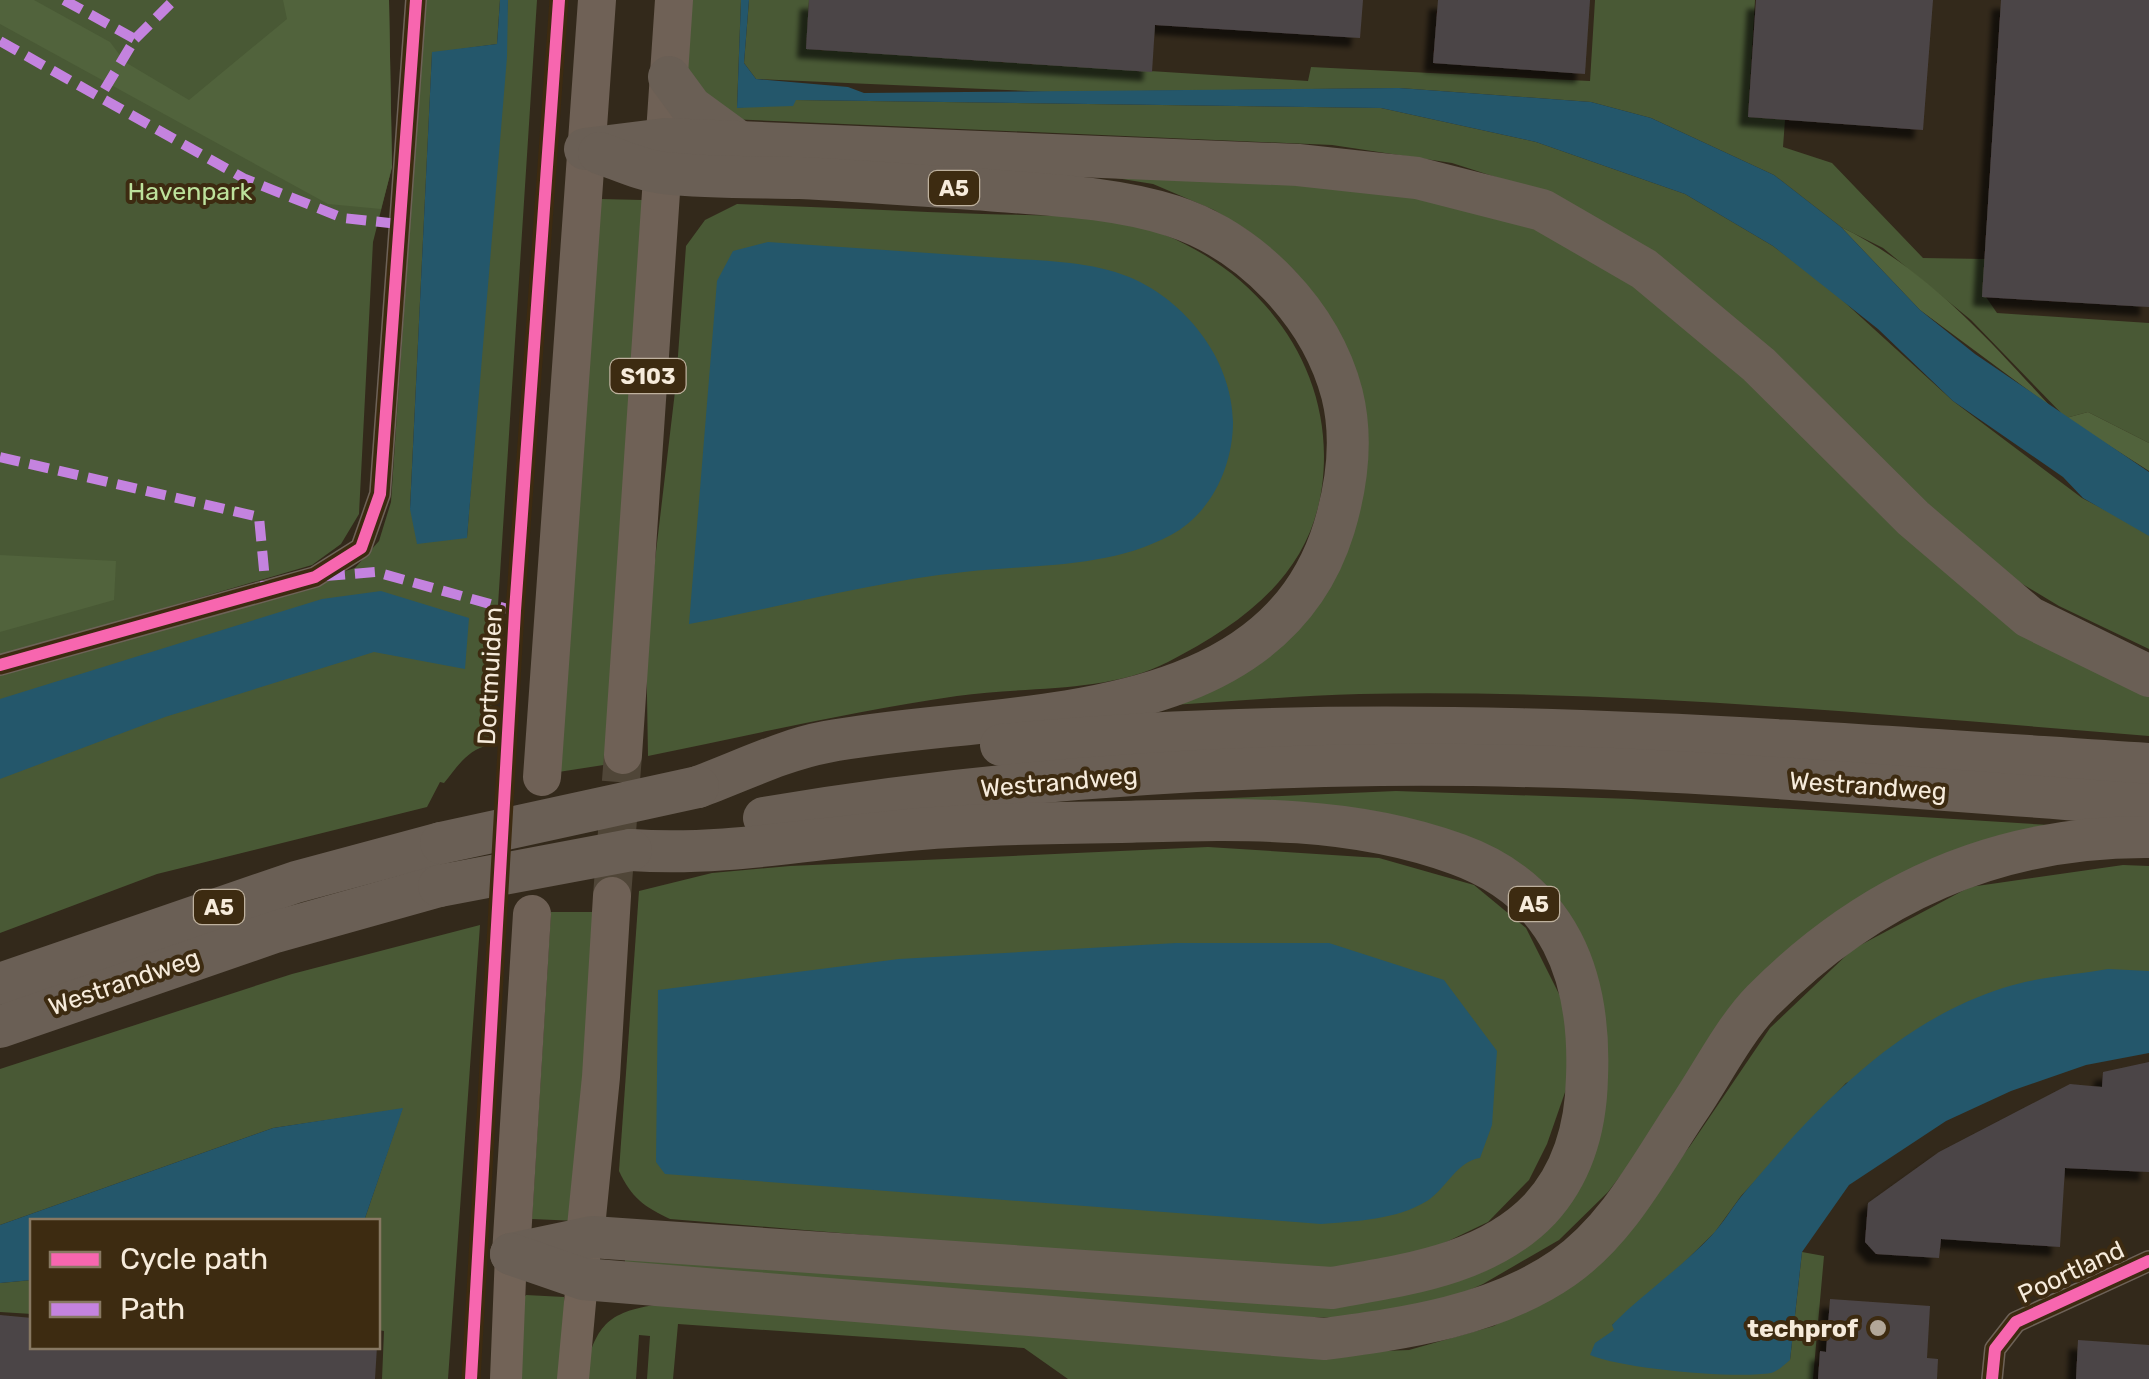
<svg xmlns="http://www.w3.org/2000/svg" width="2149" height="1379" font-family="Rubik,sans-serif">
	<defs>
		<filter id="shadow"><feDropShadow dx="-9" dy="9" stdDeviation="2.5" flood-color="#0009"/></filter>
	</defs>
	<rect width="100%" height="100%" fill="#33291b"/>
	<g fill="#495935">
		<path d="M0,0h389l3,167 -19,75 -14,272 -18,30 -29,21 -312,91z"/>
		<path d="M425,0h75l-3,44 -65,9 -22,456 57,28 41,-537h29l-48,745c-22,5 -31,21 -45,38l-4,-1 -13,25 -270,67 -157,59v-258l355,-107 24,-27 12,-39z"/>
		<path d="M692,0h49l-4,108 59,-8 585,8 155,34 149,52 88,52 56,42 124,113 129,97 67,35v116l-90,-43 -87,-52 -430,-362 -90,-29 -120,-18 -603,-26 -42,-48z"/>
		<path d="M749,0h60l-3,49 502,32 3,-14 279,14 5,-81h160l-7,117 37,3 -2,27 49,16 91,95 62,1 1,38 11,16 152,10v120l-61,-31 -22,6 -95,-98 -88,-72 -42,-21 -67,-52 -123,-57 -60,-16 -192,-14 -349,4 -294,-13 -12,-16z"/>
		<path d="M1124,166l317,27 162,63 546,431v49c-262,-21 -526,-47 -789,-42 -73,2 -147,9 -220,13l67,-20 146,-178 -57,-237 -46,-40 -36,-22 -61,-26 -37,-6z"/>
		<path d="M600,199l43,1 -33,564 -58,9z"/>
		<path d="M737,204c82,3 164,7 246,10 58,2 126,-1 182,21 91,37 159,121 159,221 0,107 -69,161 -156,206 -63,32 -144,24 -211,34 -104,15 -206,39 -309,60l-2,-120 30,-253 10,-137 19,-26z"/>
		<path d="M1396,791l235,8 419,26 -90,27 -285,252 -67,88 -49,48 -76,44 -52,23 -91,11 -119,-4 -596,-42v-26l777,46 168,-116 27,-187 -134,-155 -442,-27z"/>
		<path d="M1208,847l171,11 95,27 52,43 40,80 4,70 -23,66 -18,36 -41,42 -71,34 -74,12 -139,-5 -534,-44c-26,-12 -39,-22 -51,-48l20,-280 73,-18 78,-7z"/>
		<path d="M2123,865l26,1v106l-303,111 -105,113 -26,36 -60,59 -43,34 178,35 12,-108 22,4 -11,123h-745l-44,-31 -346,-24 -5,55h-26l3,-43 -11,-1 -3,44h-54c14,-49 20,-66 73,-74l648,49 106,-4 85,-24 53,-33 79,-65 64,-82 80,-118 83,-79 117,-62z"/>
		<path d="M551,912h50l-24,309 -45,-2z"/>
		<path d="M480,925l-32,454h-66l2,-48 -6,-1v-108l-14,-1 38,-112 -129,19 -273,97v-156l292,-95z"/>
		<path d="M32,1280v34l-32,-2v-29z"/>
		<path d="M526,1295l38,2v82h-49l4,-75z"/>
	</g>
	<g fill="#51633c">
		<path d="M0,0h34l76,42 15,20 64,38 98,-81 -4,-19h106l3,167 -11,42 -53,-5 -328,-180z"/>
		<path d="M1841,227c85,41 147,112 210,180l-131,-97z"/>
		<path d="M2088,412l61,31v28l-83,-53z"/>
		<path d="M0,555l116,6 -2,39 -114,32z"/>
	</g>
	<g fill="#24576b">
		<path d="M500,0h8l-1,57 -40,481 -50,6 -7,-35 22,-457 65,-8z"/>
		<path d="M741,0h8l-5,63 12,16 92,8 16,6 535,-5 192,14 60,16 123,57 67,52 79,83 55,44 174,118v64l-66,-38 -20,-21 -110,-76 -75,-72 -105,-83 -88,-52 -149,-52 -155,-34 -585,-8 -3,6 -56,2z"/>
		<path d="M768,242c73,5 146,10 219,15 47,4 105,2 149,23 54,26 96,82 97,142 0,43 -21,91 -62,113 -63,34 -138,29 -207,37 -92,10 -184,35 -275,52l28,-343 16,-30z"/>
		<path d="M381,591l88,27 -4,51 -91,-17 -209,65 -165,62v-80l322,-100z"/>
		<path d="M1176,943h153l115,37 53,71 -5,74 -12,33c-23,3 -33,30 -53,43 -31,19 -71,20 -106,23l-656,-50 -9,-12 2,-172 241,-31z"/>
		<path d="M2108,969l41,2v82l-63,12 -75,26 -65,30 -97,64 -47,67 -12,108c-6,5 -12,11 -19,13 -35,6 -148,-4 -181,-18l5,-12 19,-13 -2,-5c28,-29 68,-56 100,-90 12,-13 21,-29 32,-42 72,-85 150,-170 259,-205 33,-11 71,-13 105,-19z"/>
		<path d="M403,1108l-39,113 -332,1v58l-32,3v-58l273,-97z"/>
	</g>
	<g fill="#4c4547" filter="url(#shadow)">
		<path d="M809,0h554l-3,38 -205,-13 -3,47 -346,-23z"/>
		<path d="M1438,0h152l-5,74 -152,-11z"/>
		<path d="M1756,0h177l-10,130 -175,-13z"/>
		<path d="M2001,0h148v307l-167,-10z"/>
		<path d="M2149,1062v110l-84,-4 -5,79 -119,-8 -2,19 -63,-4 -11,-12 3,-39 71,-51 131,-68 32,3 1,-15z"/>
		<path d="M1830,1299l100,7 -3,52 11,1 -1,20h-119l2,-28 6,1z"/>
		<path d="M0,1315l32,3v28h345l-2,33h-375z"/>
		<path d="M2078,1340l71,5v34h-73z"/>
	</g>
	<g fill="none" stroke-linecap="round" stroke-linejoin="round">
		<path stroke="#504638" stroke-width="38" stroke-dasharray="38 19" stroke-linecap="butt" d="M612,896l11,-141"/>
		<g stroke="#6e6258" stroke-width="22">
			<path d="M0,665l315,-88 46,-29 19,-54 36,-494"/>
			<path d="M1992,1379l3,-30 21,-27 133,-61"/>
		</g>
		<g stroke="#726357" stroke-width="32">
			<path d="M506,1379l5,-125"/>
			<path d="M573,1379l11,-120"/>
		</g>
		<g stroke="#6f6156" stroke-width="38">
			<path d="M623,755l51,-755"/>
			<path d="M542,777l55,-777"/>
			<path d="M585,1237l16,-160 11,-181"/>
			<path d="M511,1254l21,-340"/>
		</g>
		<g stroke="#6a5f55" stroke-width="42">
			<path d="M669,77l22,30 48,35"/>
			<path d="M585,149l80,-10 633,26 119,13 125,32 102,59 115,96 154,153 116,99 120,59"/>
			<path d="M599,153c21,7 43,18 65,20 45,5 92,4 136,5 63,3 125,8 187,12 62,5 127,7 186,26 79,26 148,98 169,178 11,44 5,91 -8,134 -64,208 -335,181 -508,214 -43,8 -87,30 -128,45"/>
			<path d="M1001,745c384,-38 765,-6 1148,19"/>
			<path d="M764,818c203,-35 410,-50 616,-53 256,-3 513,22 769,40"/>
			<path d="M0,984l296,-102 145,-39"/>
			<path d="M0,1027l275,-95 164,-46"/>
			<path d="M511,1254l81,-17 740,51c72,-13 155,-23 208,-79 34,-37 46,-84 47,-132 4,-100 -27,-186 -130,-223 -110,-40 -221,-35 -336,-32 -81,1 -162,2 -242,11 -83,8 -164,23 -248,17"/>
			<path d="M511,1254l72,25 61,5 681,55c81,-11 169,-23 238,-71 56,-39 89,-105 126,-160 23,-34 45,-78 73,-107 107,-108 234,-165 387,-164"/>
		</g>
		<g stroke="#6a5f55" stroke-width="42">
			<path d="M441,843l257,-56"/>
			<path d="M439,886l192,-36"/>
		</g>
		<g stroke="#c483df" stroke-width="10" stroke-dasharray="20 10" stroke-linecap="butt">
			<path d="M64,0l71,39 -35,58"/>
			<path d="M135,39l39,-39"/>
			<path d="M0,41l245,138 98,39 56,6"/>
			<path d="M0,457l259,60 7,74"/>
			<path d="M325,576l51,-4 139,39"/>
		</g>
		<g stroke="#3d2b11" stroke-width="19">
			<g id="cycleway">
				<path d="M0,665l315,-88 46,-29 19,-54 36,-494"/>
				<path d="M471,1379l44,-768 44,-611"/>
				<path d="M1992,1379l3,-30 21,-27 133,-61"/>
			</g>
		</g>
		<use href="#cycleway" stroke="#f766af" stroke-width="12"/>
	</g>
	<circle fill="#b2a798" stroke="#3d2b11" stroke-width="4" cx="1878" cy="1328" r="10"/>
	<g text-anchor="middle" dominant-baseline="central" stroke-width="8" stroke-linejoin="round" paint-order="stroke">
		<g fill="#3d2b11" stroke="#beb19e" stroke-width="2.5">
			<rect x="929" y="171" width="50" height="34" rx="8"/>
			<rect x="610.5" y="359" width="75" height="34" rx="8"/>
			<rect x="1509" y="887" width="50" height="34" rx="8"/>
			<rect x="194" y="890" width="50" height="34" rx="8"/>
		</g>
		<g font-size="22" font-weight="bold" fill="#f6ebdb">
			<text x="954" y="188">A5</text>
			<text x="648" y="376">S103</text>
			<text x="1534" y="904">A5</text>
			<text x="219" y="907">A5</text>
		</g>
		<g font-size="25" fill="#bde29c" stroke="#3d2b11">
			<text x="190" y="191">Havenpark</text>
		</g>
		<g font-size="25" fill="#f6ebdb" stroke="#3d2b11">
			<text transform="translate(490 676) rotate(-87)">Dortmuiden</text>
			<text transform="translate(1059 782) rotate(-5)">Westrandweg</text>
			<text transform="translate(1868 786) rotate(4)">Westrandweg</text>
			<text transform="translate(124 982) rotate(-19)">Westrandweg</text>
			<text transform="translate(2071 1272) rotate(-25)">Poortland</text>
		</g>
		<g font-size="25" font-weight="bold" fill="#f6ebdb" stroke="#3d2b11" text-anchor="end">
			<text x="1858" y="1328">techprof</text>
		</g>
	</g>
	<rect x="30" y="1219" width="350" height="130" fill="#3d2b11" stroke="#877862" stroke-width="2.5"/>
	<rect x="50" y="1252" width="50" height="15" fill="#f766af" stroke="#877862" stroke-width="2.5"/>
	<text x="120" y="1269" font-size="30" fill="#f6ebdb">Cycle path</text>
	<rect x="50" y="1302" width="50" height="15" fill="#c483df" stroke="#877862" stroke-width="2.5"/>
	<text x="120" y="1319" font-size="30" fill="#f6ebdb">Path</text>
</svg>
